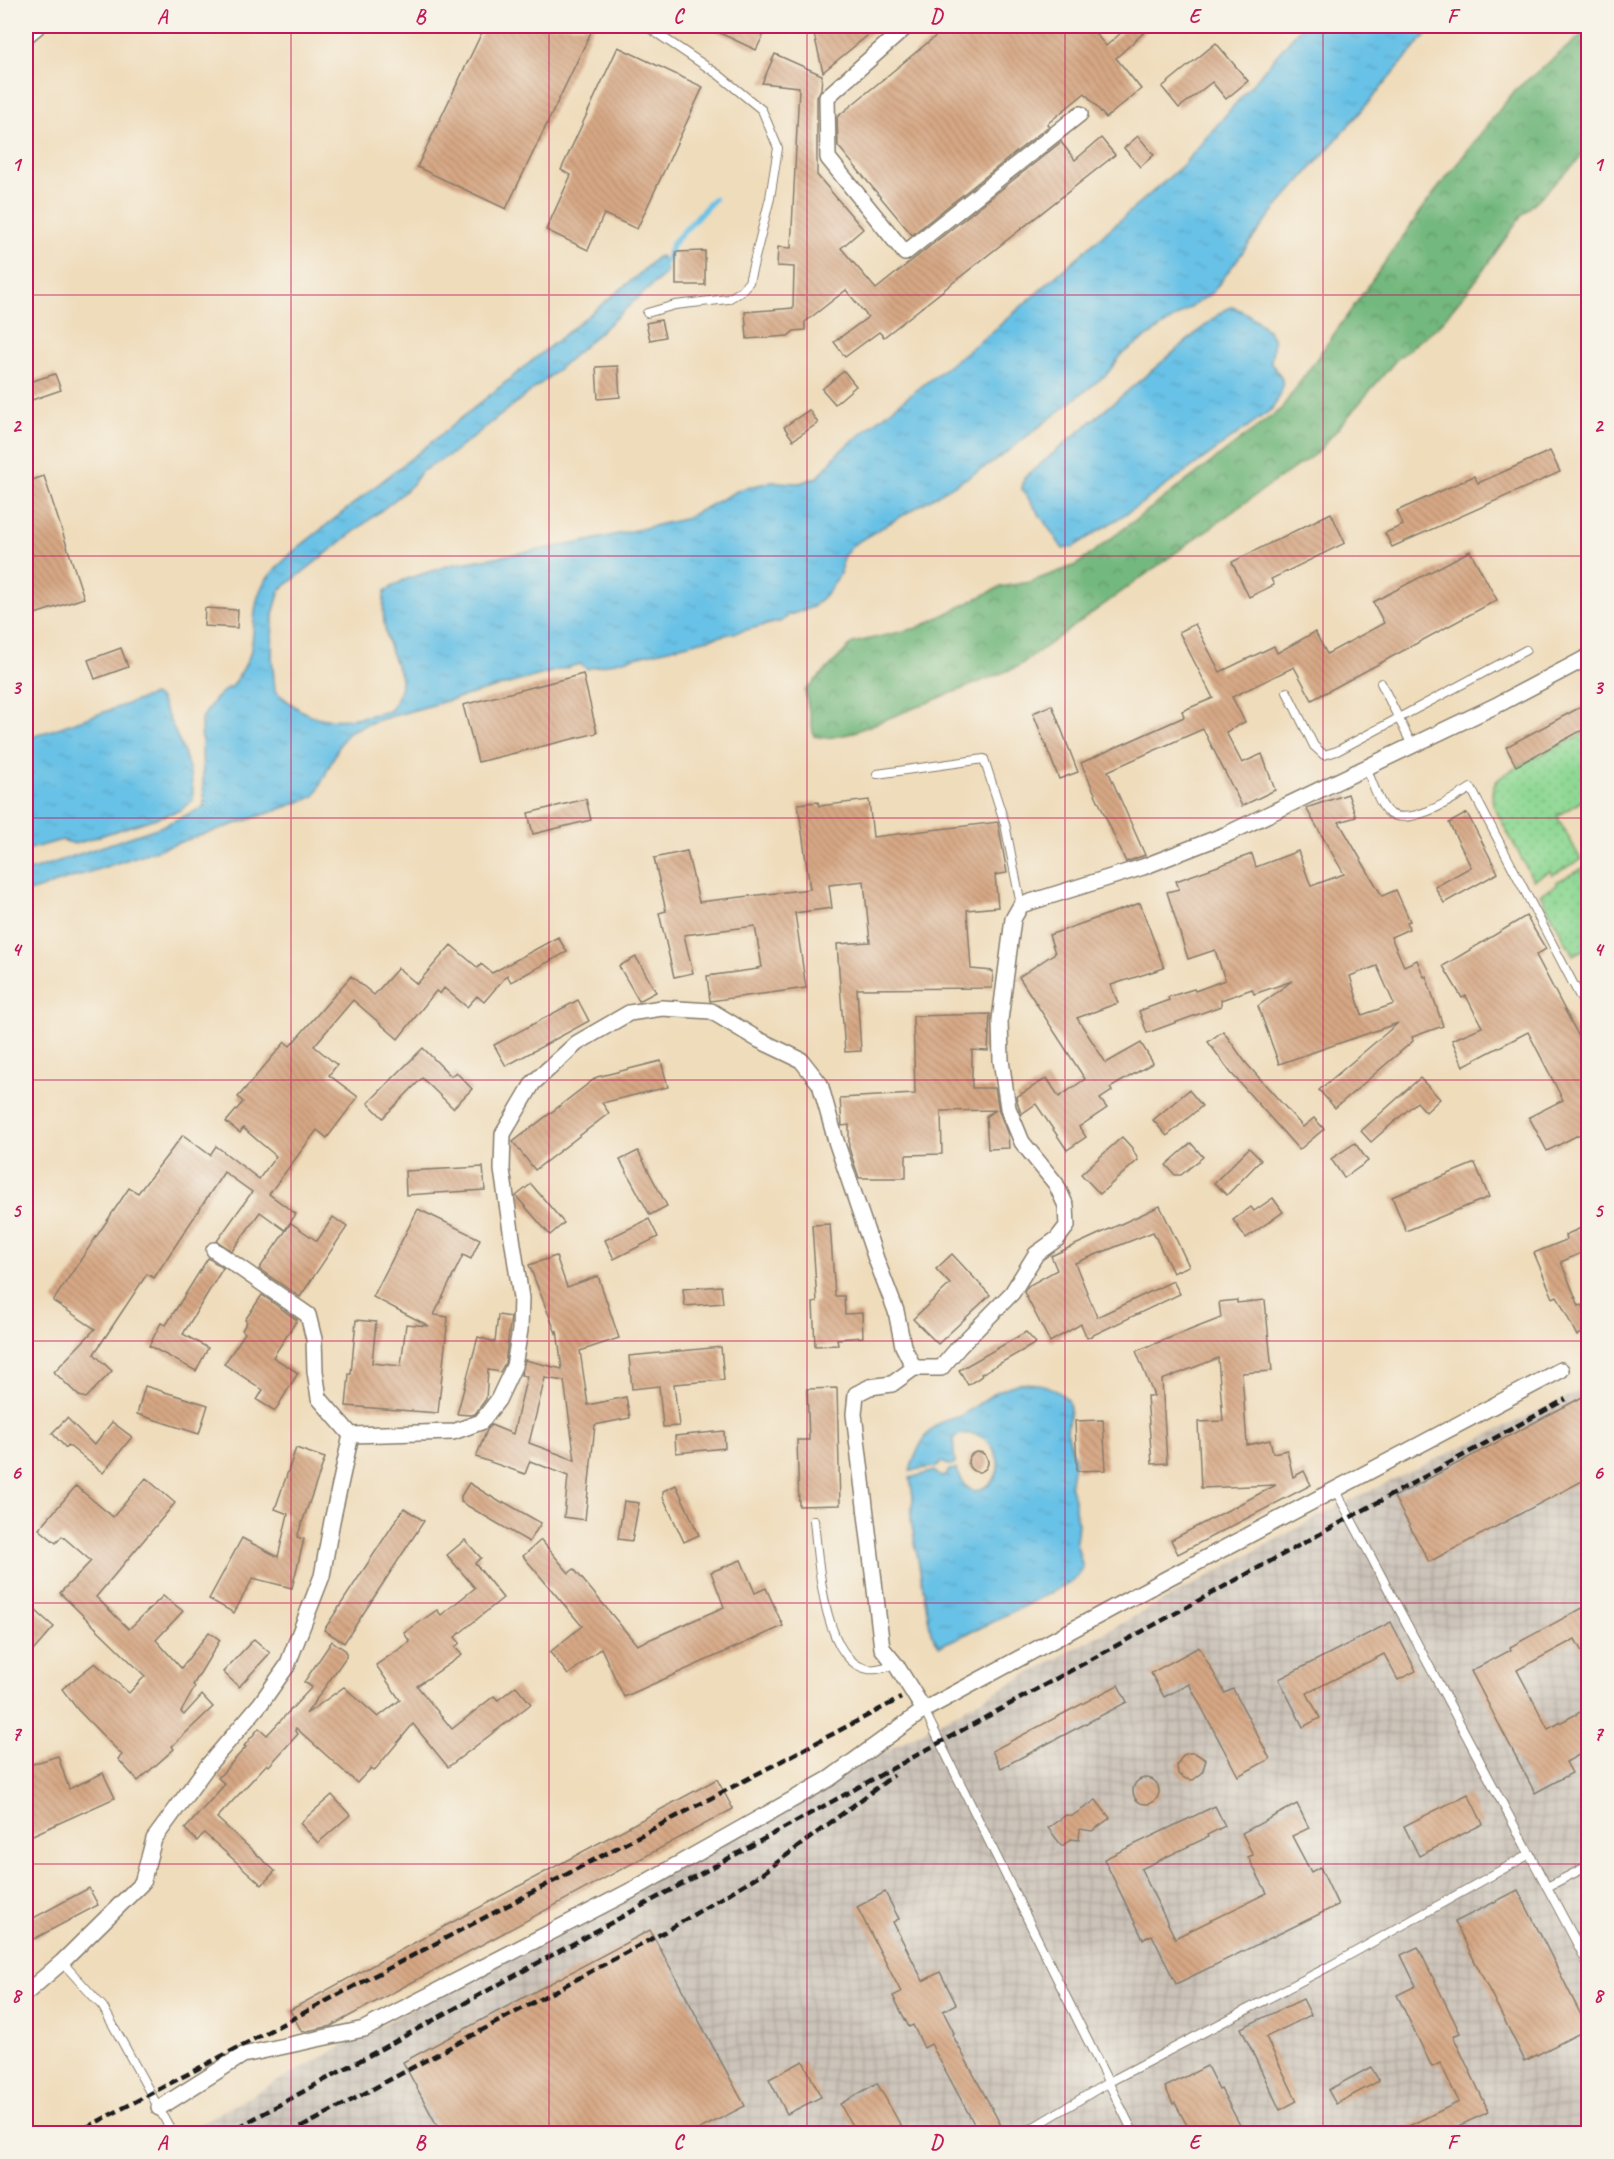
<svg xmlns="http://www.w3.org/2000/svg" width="1614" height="2159" font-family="Caveat,sans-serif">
	<defs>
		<pattern id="industrial-grid" width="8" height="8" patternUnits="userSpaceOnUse" patternTransform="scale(1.5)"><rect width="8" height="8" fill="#cbc2b8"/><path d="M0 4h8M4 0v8" fill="none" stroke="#aea69e"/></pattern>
		<pattern id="grass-dots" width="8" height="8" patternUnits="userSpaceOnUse" patternTransform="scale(1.5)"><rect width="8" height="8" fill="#8fd894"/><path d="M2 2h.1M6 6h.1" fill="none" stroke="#7bb97f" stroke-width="1.8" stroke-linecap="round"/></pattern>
		<pattern id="forest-crowns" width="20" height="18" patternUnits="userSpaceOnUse" patternTransform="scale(1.5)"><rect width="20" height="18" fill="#73b87e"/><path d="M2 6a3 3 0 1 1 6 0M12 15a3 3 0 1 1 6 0" fill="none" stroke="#5e9566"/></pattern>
		<pattern id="water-ripples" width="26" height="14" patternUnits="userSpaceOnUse" patternTransform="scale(1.5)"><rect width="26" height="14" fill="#68c1e6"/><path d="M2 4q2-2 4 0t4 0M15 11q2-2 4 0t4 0" fill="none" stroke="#5aa5c5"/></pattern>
		<pattern id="building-back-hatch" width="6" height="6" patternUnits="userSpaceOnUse" patternTransform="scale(1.5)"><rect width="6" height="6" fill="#d6a784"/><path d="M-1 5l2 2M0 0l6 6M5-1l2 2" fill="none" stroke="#b78f71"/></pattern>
	</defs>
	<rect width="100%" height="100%" fill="#f7f3e8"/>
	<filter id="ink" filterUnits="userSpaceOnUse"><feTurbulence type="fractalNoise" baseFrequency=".0167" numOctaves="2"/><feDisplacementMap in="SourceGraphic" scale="12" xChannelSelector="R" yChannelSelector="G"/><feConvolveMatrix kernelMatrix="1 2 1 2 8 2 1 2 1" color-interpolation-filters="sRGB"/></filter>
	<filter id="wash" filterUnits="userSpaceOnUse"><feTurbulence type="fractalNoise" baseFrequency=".008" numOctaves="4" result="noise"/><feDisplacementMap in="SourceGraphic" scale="24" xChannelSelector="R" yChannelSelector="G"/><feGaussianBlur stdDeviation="1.35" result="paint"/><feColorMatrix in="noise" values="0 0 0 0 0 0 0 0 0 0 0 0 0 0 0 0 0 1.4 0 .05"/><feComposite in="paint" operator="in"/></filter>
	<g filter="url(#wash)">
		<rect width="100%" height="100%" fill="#efdcbb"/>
		<path fill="url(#industrial-grid)" d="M1588,1387v746l-1401,1 -1,-3 1148,-623z"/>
		<g fill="url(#grass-dots)" stroke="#567a58" stroke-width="1.5">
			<path d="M1588,731v66l-31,19 24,44 -29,15 -2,-4 -17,9 -40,-75c-1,-8 -2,-16 3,-23 10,-13 74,-41 92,-51z"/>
			<path d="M1585,867l3,7v73l-15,8 -33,-61 17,-9 -1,-3z"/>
		</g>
		<path fill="url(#forest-crowns)" stroke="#486a4d" stroke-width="1.5" d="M1588,30v121l-66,64 -45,64 -38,46 -43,35 -78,92 -47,32 -254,183 -168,67 -22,4 -13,-2 -9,-45 48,-48 64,-15 83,-41 30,-5 46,-17 205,-156 150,-212 84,-107z"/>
		<g fill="url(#water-ripples)" stroke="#426e81" stroke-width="1.5">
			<path d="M1302,26h131l-70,83 -91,104 -59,79 -91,62 -15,20 -113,88 -140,82 -11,13 -3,17 -12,18 -15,15 -24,8 -7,6 -195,48 -7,-5 -205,57 -27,11 -8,12 -25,52 -43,16 -246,81v-21l134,-45 44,-20 -3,-87 13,-20 13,-12 5,-1c7,-11 14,-21 18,-33 5,-20 2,-41 9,-60 6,-18 23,-31 36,-44l138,-109 204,-165 19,-18 5,-2 6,16 -113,101 -101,80 -31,18 -10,14 -15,13 -117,92 -7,24 -1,43 3,34c13,10 28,24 45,27 23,5 48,-3 70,-7 6,-10 12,-20 11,-32 -1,-8 -7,-19 -10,-27 -7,-20 -10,-40 -6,-61l19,-11 46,-15 129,-22 105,-24 57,-30 30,-7 29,1 18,-6 20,-24 54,-44 100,-77 190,-166z"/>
			<path d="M1231,307c11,1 38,21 42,31 2,8 -2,17 -2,25 3,5 6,8 9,12 7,11 -2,25 -8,34l-134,97 -65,41 -10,2 -41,-60 2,-11 200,-168z"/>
			<path d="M153,695l7,4c14,32 34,66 33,101l-12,10 -106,34 -13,-4 -36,10v-111z"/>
			<path d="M1020,1383c21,0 32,2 48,17l2,9 -3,22 8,29 -5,26 5,13v11l3,13 -2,19 7,26 -6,9 -9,7 -88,44 -41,18 -8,-13 -20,-113 2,-23 -3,-19 24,-7 7,6 5,-1 3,-6 7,-1 9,17 9,5c48,-10 16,-75 -21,-53l2,26 -7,1 -6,-3 -7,5 -25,3c6,-17 14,-38 30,-47 7,-4 15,-4 22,-8 23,-14 31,-25 58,-32z"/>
		</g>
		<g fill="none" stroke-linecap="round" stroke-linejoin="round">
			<path stroke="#68c1e6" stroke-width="6" d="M660,268l6,-7 7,-18 41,-44"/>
		</g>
		<g id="blocks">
			<g fill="url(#building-back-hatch)" fill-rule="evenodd">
				<path d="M485,26h109l-88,183 -89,-42z"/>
				<path d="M705,26h63l-12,24z"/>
				<path d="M812,26h67l-56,46z"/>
				<path d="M948,26h141l17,20 23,-20h22l-35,32 25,31 -35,29 -21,-25 -38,31 2,2 -137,109 -74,-89 -1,-29z"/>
				<path d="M1216,43l32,38 -22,18 -14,-17 -33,26 -17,-21z"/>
				<path d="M618,47l85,40 -66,142 -33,-15 -16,36 -42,-20 25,-55 -10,-5z"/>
				<path d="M775,54l47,21 -1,14 -4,8v78l46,54 -22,19 35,41 185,-147 14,18 26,-22 14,17 -231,182 -5,-5 -34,25 -11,-15 34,-25 -22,-27 -41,32v8l-11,1 -6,5 -41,3 -2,-27 48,-4 1,-41 -17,-1 1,-19 13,1 8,-161 -37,-4z"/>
				<path d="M1138,136l16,19 -14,12 -16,-19z"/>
				<path d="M705,251v34h-29v-33z"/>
				<path d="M661,320l4,17 -15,3 -4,-17z"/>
				<path d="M618,366l2,31 -22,2 -2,-32z"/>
				<path d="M844,371l12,15 -21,18 -13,-15z"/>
				<path d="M55,374l6,16 -35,12v-19z"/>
				<path d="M809,410l9,13 -25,17 -9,-13z"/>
				<path d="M1550,451l10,21 -168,75 -7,-14 18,-8 -6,-14 77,-35 4,7z"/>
				<path d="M44,476l40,122 -58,19v-135z"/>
				<path d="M1331,513l14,30 -74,36 3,6 -25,12 -17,-35z"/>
				<path d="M1470,551l27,49 -185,100 -18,-33 -62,30 13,25 -19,10 16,31 20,-9 13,36 -33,16 -39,-77 -95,42 37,84 -19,7 -45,-99 103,-46 -2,-6 31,-13 -34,-66 16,-8 25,48 54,-26 3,7 38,-21 12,22 57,-31 -11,-21z"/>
				<path d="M205,608l33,2 -1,18 -33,-2z"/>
				<path d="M121,648l7,19 -33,12 -7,-19z"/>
				<path d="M583,674l14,59 -119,29 -15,-57z"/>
				<path d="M1588,703v24l-72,39 -10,-19z"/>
				<path d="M1052,705l26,67 -19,7 -26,-66z"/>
				<path d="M1348,794l8,23 -17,5 43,74 14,-6 14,31 -3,1 2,7 -18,8 13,29 13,-6 7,17 2,-1 17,50 -31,11 1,4 -78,67 -16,-18 79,-67 -119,41 -21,-58 34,-25 -38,13 -2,-5 -31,11v6l-74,27 -8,-22 30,-11 -1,-3 26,-8 1,2 30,-11 -10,-30 -27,9 -21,-67 12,-3 -3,-8 76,-27 4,13 42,-16 13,35 33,-12 -38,-66zM1377,966l17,38 -32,11 -12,-39z"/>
				<path d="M586,799l5,21 -58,14 -5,-21z"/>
				<path d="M869,800l4,37 125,-15 9,51 -12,2 3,32 -31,3 4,59 22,2 -1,17 -135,1 4,62 -16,1 -8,-108 33,-2 -6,-61 -35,4 3,23 -37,5 11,75 -96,13 -3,-25 51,-7 -1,-1 5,-1 -7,-41 -71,9 9,38 -19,4 -15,-64 7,-2 -12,-53 33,-7 12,51 111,-13 -12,-85 20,-2 1,4z"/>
				<path d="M1467,813l31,60 -54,30 -9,-16 36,-20 -22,-44z"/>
				<path d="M1140,903l24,65 -53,17 7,18 -41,15 29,45 35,-20 12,20 -43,25 2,3 -12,8 7,9 -28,19 7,10 -19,13 -31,-46 -15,10 -5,-17 31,-19 12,19 26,-18 -66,-102 36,-24 -6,-18z"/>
				<path d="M1526,916l20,33 -10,6 43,82 9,-5v98l-41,21 -18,-34 34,-17 -35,-68 -65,34 -11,-26 30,-13 -16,-31 -4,2 -19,-32z"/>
				<path d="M558,937l9,15 -56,30 -4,-7 -23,27 -7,-6 -10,11 -23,-19 -4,6 -4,-3 -38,48 -45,-39 -39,46 23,19 -8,10 29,22 -31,41 -10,-8 -48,64 27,20 -11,16 -25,-18 -28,39 -15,-10 35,-49 -28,-20 -70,106 -7,-4 -53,80 18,17 -26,27 -7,-2 -25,-24 41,-43 -42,-28 76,-113 9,5 45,-58 27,20 6,-9 43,33 17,-23 -33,-28 -3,5 -14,-11 17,-20 -5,-5 47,-55 5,4 61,-70 23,19 24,-27 19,16 34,-39 27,23 3,-4 11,9z"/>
				<path d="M636,957l20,35 -17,9 -20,-35z"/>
				<path d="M578,1000l11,21 -83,45 -12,-21z"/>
				<path d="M990,1014l-2,37 -16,-1v38h23l4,23 9,24 1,13 -21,1 -2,-33 10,-6 -55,1 1,43 -36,1v23h-47l-10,-30v-23l-7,1 -2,-28 75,-4 -2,-78z"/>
				<path d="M1223,1031l23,32 57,64 11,-9 10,11 -25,21 -68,-77 -23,-31z"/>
				<path d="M423,1048l28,28 5,-4 16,17 -19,19 -31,-30 -39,40 -15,-15z"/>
				<path d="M661,1061l7,26 -66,16 7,10 -74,57 -22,-28 84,-65z"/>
				<path d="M1420,1078l20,21 -14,13 -9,-10 -46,40 -10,-11z"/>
				<path d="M1189,1090l13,16 -35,30 -14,-16z"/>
				<path d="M1122,1137l10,11 6,12 -38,34 -19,-20z"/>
				<path d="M1191,1143l12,14 -22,18h-6l-9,-10z"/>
				<path d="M1355,1143l13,18 -24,17 -13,-19z"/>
				<path d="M1249,1148l12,12 -34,35 -13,-12z"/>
				<path d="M638,1151l29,55 -17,9 -30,-55z"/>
				<path d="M1475,1163l14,34 -83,34 -14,-34z"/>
				<path d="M483,1167l2,23 -79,5 -1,-24z"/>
				<path d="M531,1184l33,39 -14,12 -34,-39z"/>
				<path d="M1273,1198l10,14 -37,26 -13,-18 18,-13 3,4z"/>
				<path d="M1160,1206l29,60 -16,7 -20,-41 -78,31 22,54 76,-36 7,13 -93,44 -6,-14 -31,18 -26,-50 4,-6 29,-16 -6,-14z"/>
				<path d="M418,1209l62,30 -9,20 -8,-4 -29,60 14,2 -10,96 -92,-7 3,-32h2l5,-54 20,2 -4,41 29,3 5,-42 23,2 -56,-29z"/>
				<path d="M333,1217l14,10 -47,70 -41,-28 32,-46 26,18z"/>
				<path d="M649,1219l9,18 -44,22 -9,-19z"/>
				<path d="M830,1224l5,72h9l1,18 17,-1 1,24 -26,2 1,6 -23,1 -2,-43 4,-1 -5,-77z"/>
				<path d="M1588,1225v25l-27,12 18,44 3,-1 6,13v12l-11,6 -20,-40 -4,2 -19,-45 32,-13 -1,-5z"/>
				<path d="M952,1254l38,41 -52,49 -25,-25 37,-35 -14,-15z"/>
				<path d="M556,1256l11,31 31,-11 21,62 -39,13 8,54 38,-8 4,21 -35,7 -10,95 -21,-3 4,-41 -38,-15 -5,13 -49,-17 11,-27 4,-5 22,9 14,-58 -6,-1 4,-15 37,9 -5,-39 -1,3 -27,-68zM545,1378l19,3 11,79 -46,-17z"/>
				<path d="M208,1258l15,10 -40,66 25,14 -12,23 -47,-25 12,-23 5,2z"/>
				<path d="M721,1286l2,17 -38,3 -2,-17z"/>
				<path d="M262,1295l35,25 -24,37 25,16 -23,38 -18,-11 6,-10 -39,-26 21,-31 -3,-3 5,-8 -2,-2z"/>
				<path d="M1237,1300v3l28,-3 7,71 -30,2 5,72 23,-5 3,13 14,-3 6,27 11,-6 7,14 -133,69 -7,-14 105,-55 -75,3 -3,-66 25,-1 -5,-63 -56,22 5,83 -15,1 -5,-68h7l-18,-45 85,-33 -2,-16z"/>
				<path d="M498,1315l13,2 -6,46 -5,9 -12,-2 -2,29 -11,15 -5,1 -13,-1 21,-77 17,5z"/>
				<path d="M1026,1332l10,11 -55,31 1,2 -14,9 -9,-15z"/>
				<path d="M721,1347l3,33 -50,4 5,42 -16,1 -4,-41 -27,3 -3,-33z"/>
				<path d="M145,1386l63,19 -9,29 -62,-20z"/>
				<path d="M837,1388l3,117 -41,1 -2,-66h12l-2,-51z"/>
				<path d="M1588,1394v84l-159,84 -35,-65z"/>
				<path d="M67,1418l27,27 18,-23 20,15 -29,36 -35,-28 -2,3 -14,-15z"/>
				<path d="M1103,1420l3,50 -29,1 -2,-50z"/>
				<path d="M724,1431l1,17 -49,5 -1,-17z"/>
				<path d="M296,1448l29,10 -28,79 7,2 -12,49 -39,-10 -19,35 -25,-14 33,-61 36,19 10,-43 -13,-5z"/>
				<circle cx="978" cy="1462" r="10"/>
				<path d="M146,1478l29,25 -79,94 33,32 34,-33 20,15 -27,29 25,28 28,-36 11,8 -27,45 2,2 -14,25 3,3 18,-20 11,12 -41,39 2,3 -36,32 -20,-22 4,-4 -44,-45 -16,-21 33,-26 34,30 16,-17 -85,-83 31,-32 -29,-25 -6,7 -17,-14 37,-43 37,31z"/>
				<path d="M469,1483l34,21 1,-2 37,21 -12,19 -68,-40v-6z"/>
				<path d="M676,1485l23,50 -15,7 -21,-45v-6z"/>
				<path d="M624,1501l15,2 -7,38 -14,-2z"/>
				<path d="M404,1508l20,13 -80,122 -20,-13z"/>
				<path d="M465,1540l16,18 -6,5 28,35 -48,39 5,6 -5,4 7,8 -45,31 35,43 42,-33 4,4 18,-14 15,18 -83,63 -35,-43 -39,47 -3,-3 -14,15 -61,-55 -1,2 3,4 -29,32 -2,-2 -50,54 58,53 -13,14 -58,-52 -7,8 -12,-12 40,-45 -7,-6 28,-31 -2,-1 15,-18 8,7 45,-48 -8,-5 28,-41 14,10v6l-40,57 38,-27 34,30 22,-17 -24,-35 34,-23 -6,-9 33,-23 4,5 34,-27 -28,-33z"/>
				<path d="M541,1540l28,33 5,-4 63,76 87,-38 -13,-35 30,-12 14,33 11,-5 17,38 -159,71 -23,-49 -33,27 -18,-23 32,-26 -59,-70z"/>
				<path d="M26,1602l28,25 -28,32z"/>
				<path d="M1588,1605v58l-13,-24 -58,31 31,59 40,-21v42l-22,12 6,11 -37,20 -64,-122 40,-21 -1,-3z"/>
				<path d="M1391,1622l25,49 -18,9 -14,-26 -77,39 13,25 -17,9 -24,-48z"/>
				<path d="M254,1639l16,14 -31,34 -16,-15z"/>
				<path d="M1199,1647l26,46 8,-4 37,70 -32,17 -49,-92 -25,13 -13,-24z"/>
				<path d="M1118,1685l9,17 -126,66 -9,-17z"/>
				<path d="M1189,1753h6l11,7 -4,13 -9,7 -7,-1 -8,-5 -1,-9 6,-10z"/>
				<path d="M58,1756l11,33 34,-16 12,25 -89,40v-72z"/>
				<circle cx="1146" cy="1791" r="13"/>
				<path d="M717,1779l16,30 -402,217 -29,6 -12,-22z"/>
				<path d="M1468,1794l15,30 -64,32 -15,-30z"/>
				<path d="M332,1795l18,20 -32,28 -18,-20z"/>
				<path d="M1096,1800l14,18 -18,13 -12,-2 -1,11 -8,-1 -9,7 -14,-18 18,-13 6,1z"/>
				<path d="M1297,1804l12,24 -17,8 19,36 9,-5 18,38 -162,79 -24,-49 -9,4 -39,-80 111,-53 10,20 -18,9 1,2 -67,32 34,69 92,-45 -19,-36 5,-2 -11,-22z"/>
				<path d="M89,1888l9,17 -64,34 -8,-17z"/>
				<path d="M1518,1890l70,139 -63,32 -70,-139z"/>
				<path d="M885,1892l14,27 -6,3 30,59 17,-9 16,32 -13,7 11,22 -2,1 53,99h-26l-48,-89 -7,4 -11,-23 -4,2 -16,-31 8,-4 -44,-85z"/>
				<path d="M650,1930l95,176 -53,27h-251l-38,-71z"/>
				<path d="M1418,1947l42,86 -7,3 36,76 -46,21h-49l65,-31 -19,-39 -8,4 -35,-72 19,-9 -15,-31z"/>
				<path d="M1303,1999l8,16 -45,22 31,64 -17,9 -39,-82z"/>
				<path d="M803,2061l18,36 -34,17 -18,-35z"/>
				<path d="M1207,2066l12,24 2,-1 23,44h-53l-16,-30 -2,1 -8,-17z"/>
				<path d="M1371,2067l8,14 -43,23 -8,-14z"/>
				<path d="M877,2083l28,50h-49l-16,-29z"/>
			</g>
		</g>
	</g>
	<g filter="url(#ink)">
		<use href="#blocks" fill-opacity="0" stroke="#867c6c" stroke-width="1.5"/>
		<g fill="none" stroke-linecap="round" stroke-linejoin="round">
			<g stroke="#867c6c" stroke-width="10">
				<g id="lane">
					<path d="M646,26l73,49 43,35 16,38 -8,50 -21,84 -9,10 -12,7 -53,6 -28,8"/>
					<path d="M1381,683l31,62"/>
					<path d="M1287,692l27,54 10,9 13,-4 189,-101"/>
					<path d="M1366,767c5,11 13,39 23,46 21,14 64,-14 82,-25l117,224"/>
					<path d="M877,774l107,-15 21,65 16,81"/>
					<path d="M1336,1491l252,473"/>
					<path d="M814,1520c4,37 9,142 54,149 8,2 20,-3 28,-4"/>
					<path d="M924,1710l210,424"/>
					<path d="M1547,1887l41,-21"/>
					<path d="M62,1962l41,45 70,127"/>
					<path d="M1022,2134l87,-52 219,-115 202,-113"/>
				</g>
			</g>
			<g stroke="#867c6c" stroke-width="18">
				<g id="street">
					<path d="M907,26l-80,71 1,61 77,95 175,-139"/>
					<path d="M26,36l12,-10"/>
					<path d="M214,1250l94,65 6,24 1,32 4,27 32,37"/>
					<path d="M914,1368h27l18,-21 53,-54 24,-39 21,-15 10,-13 -1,-20 -10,-22 -34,-42 -14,-34 -7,-48 -1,-40 13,-101 8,-14 122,-38 82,-32 274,-131 89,-47"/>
					<path d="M26,1993l36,-31 80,-79 12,-44 55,-75 52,-61 26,-37 35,-90 10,-55 19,-86 102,-3 28,-10 17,-22 16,-34 6,-36 1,-32 -19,-128 1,-36 30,-51 44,-40 52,-30 33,-5 49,3 48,29 42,20 19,24 16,57 40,118 20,52 7,35 11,22 -22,16 -22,3 -14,7 -2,20 28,234 14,17 28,45"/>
					<path d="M159,2108l84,-53 121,-26 270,-140 195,-110 95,-69 242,-131 395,-209"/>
				</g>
			</g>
			<use href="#lane" stroke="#fff" stroke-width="8"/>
			<use href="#street" stroke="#fff" stroke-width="15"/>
			<g stroke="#1c1c1c" stroke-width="4.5" stroke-dasharray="9 4.5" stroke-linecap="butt">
				<path d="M74,2134l827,-436"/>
				<path d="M226,2134l1340,-735"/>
				<path d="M289,2134l379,-204 95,-57 131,-98"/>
			</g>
		</g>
	</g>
	<path fill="none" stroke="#c2185b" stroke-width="1.5" stroke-opacity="0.55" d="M291,26v2108M549,26v2108M807,26v2108M1065,26v2108M1323,26v2108M26,295h1562M26,556h1562M26,818h1562M26,1080h1562M26,1341h1562M26,1603h1562M26,1864h1562"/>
	<rect width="1614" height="2159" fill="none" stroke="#f7f3e8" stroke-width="66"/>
	<rect x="33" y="33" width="1548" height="2093" fill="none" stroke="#c2185b" stroke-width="2"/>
	<g font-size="20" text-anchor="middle" font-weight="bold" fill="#c2185b">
		<text x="162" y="23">A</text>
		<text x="420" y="23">B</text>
		<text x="678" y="23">C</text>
		<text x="936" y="23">D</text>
		<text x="1194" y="23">E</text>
		<text x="1452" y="23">F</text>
		<text x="16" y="171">1</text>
		<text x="1598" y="171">1</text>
		<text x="16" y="432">2</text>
		<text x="1598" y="432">2</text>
		<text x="16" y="694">3</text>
		<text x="1598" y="694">3</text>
		<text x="16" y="956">4</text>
		<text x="1598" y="956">4</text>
		<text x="16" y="1217">5</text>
		<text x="1598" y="1217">5</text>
		<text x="16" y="1479">6</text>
		<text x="1598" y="1479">6</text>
		<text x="16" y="1740">7</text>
		<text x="1598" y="1740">7</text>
		<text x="16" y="2002">8</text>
		<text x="1598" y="2002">8</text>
		<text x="162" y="2149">A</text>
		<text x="420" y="2149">B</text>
		<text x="678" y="2149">C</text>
		<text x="936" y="2149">D</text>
		<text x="1194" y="2149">E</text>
		<text x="1452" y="2149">F</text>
	</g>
</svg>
